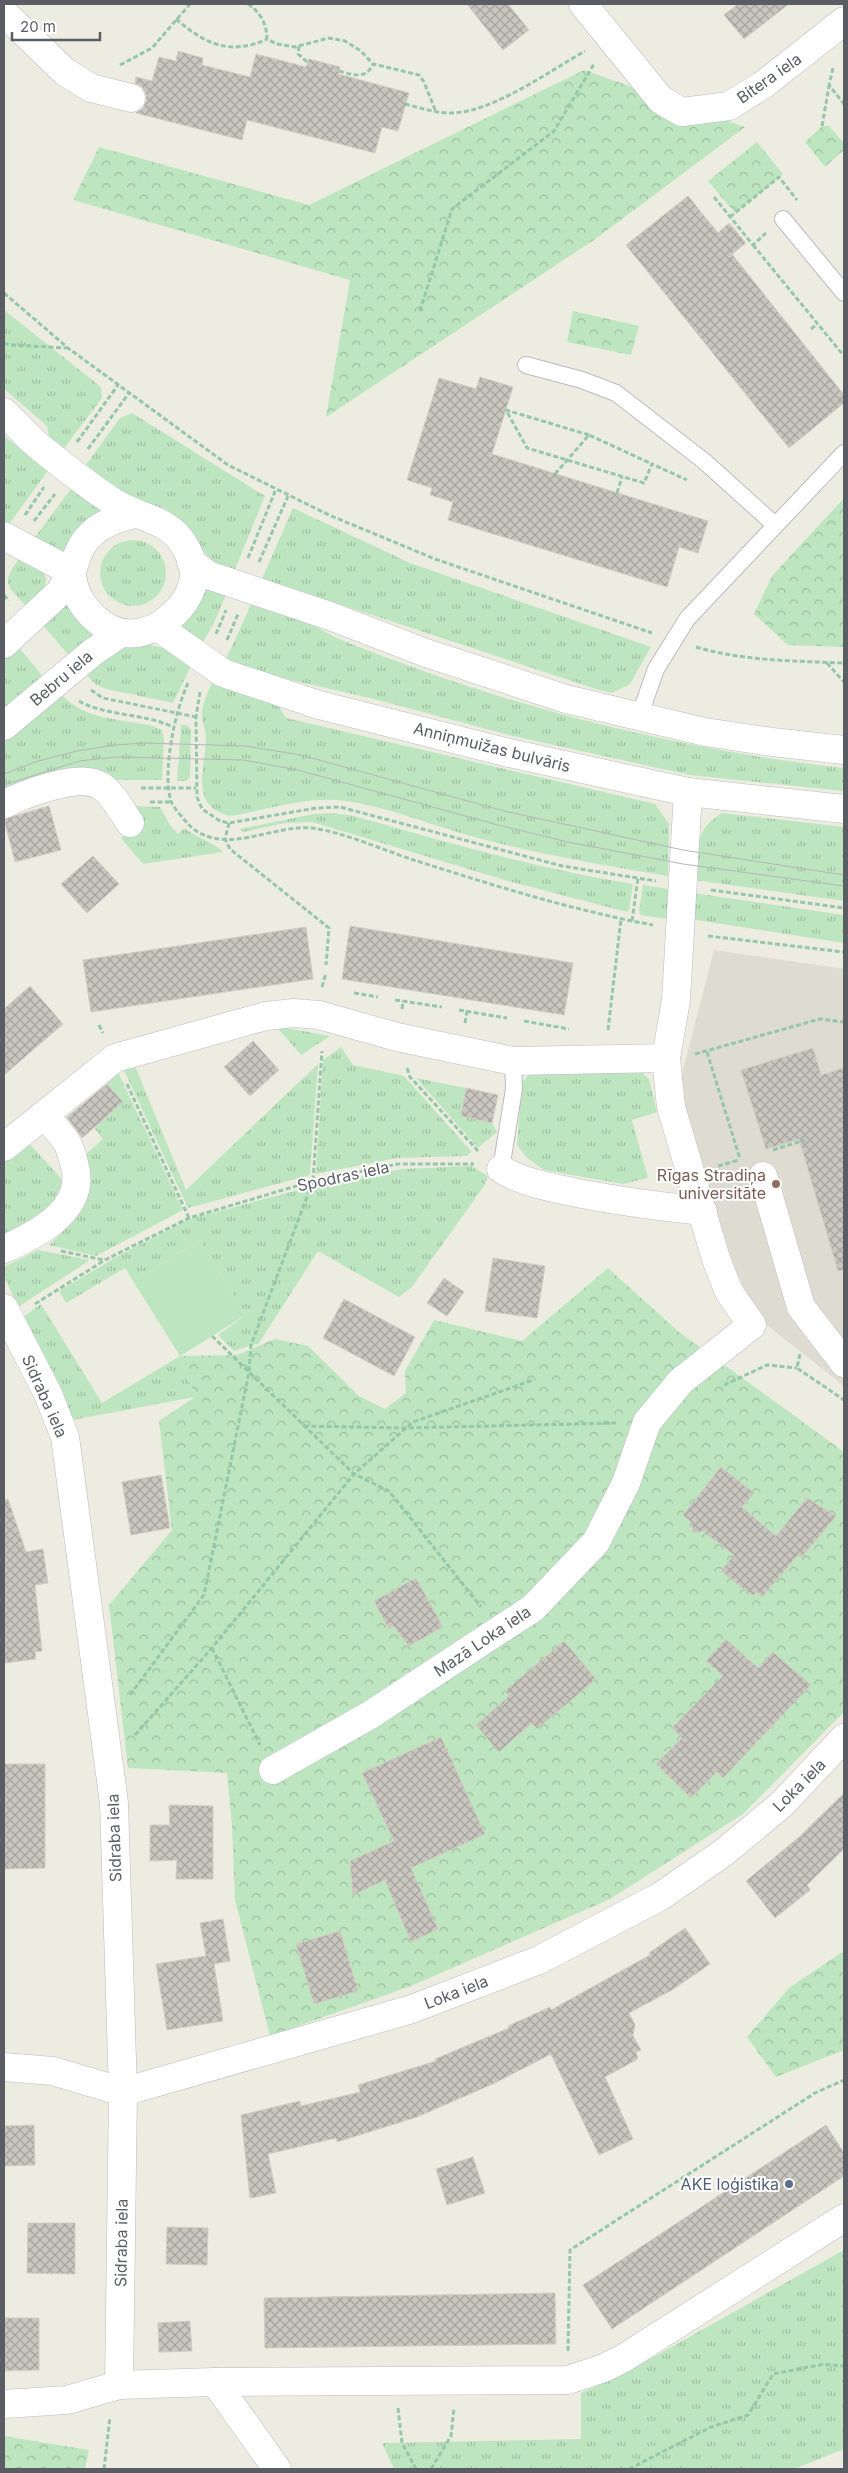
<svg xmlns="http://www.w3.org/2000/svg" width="848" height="2473" font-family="Inter,sans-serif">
	<defs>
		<pattern id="grass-tufts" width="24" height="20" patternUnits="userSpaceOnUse" patternTransform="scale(1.25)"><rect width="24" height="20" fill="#bde6c0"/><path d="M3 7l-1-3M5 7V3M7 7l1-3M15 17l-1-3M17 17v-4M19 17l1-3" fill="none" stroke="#9dbea0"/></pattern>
		<pattern id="forest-crowns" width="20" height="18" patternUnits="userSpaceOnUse" patternTransform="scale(1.25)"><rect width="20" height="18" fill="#bde6c0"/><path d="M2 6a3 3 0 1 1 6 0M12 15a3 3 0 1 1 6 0" fill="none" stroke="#9dbea0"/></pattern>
		<pattern id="building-cross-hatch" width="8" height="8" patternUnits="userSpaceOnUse" patternTransform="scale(1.25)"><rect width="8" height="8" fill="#c8c6bf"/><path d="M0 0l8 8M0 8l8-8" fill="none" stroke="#a5a49f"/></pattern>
	</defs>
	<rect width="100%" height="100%" fill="#edece1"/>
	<path fill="#dedbd0" d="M714,950l130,19v417l-86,-68 -25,-54 -50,-160 -2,-26z"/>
	<g fill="url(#grass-tufts)">
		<path d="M4,310l97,77 1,11 -40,53 -12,-9 -3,-16 -43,-37z"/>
		<path d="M132,413l133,83 -31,76 -18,-8 -13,-13 -18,-28 -21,-15 -32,-7 -47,-35 35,-48z"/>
		<path d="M4,436l45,33 -42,58 -3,-2z"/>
		<path d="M73,486l30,24c-21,11 -30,24 -40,45l-30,-15z"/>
		<path d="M293,508l117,55 241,84 -21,37 -18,9 -16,-4 -254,-84 -20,-3 -61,-21z"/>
		<circle cx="133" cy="573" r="33"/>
		<path d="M22,555c31,20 31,27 6,53 -23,-25 -28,-24 -6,-53z"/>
		<path d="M204,585l24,5 -14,33 -13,22 -21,-20z"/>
		<path d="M254,598c16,7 33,14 49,21 12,6 24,15 36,20 163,66 331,110 505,129v23l-154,-16 -177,-39 -139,-37 -122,-28 -27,-10z"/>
		<path d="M66,602l30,31 -25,25 -30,-35z"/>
		<path d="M146,644l21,5 25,15 -19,39 -67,-14 -10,-4 -12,-13 38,-26z"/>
		<path d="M17,645l28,34 -41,36v-58z"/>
		<path d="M214,679l59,18 13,21 369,86 14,20 -1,52c-66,-11 -132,-22 -197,-40 -40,-11 -94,-33 -135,-36 -34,-2 -71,10 -105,16 -10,-2 -19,-6 -25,-16 -9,-18 0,-43 0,-62 0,-8 -4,-15 -4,-22 -1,-12 7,-26 12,-37z"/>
		<path d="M59,692c25,29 59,26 94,34l9,4 2,9 -2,41h-51l-107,16v-57z"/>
		<path d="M181,725h6l4,5 -1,47 -5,4h-8z"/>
		<path d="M134,806l26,1 10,18 8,9 6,-6c13,9 28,14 39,24l-80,12 -22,-26 17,-14z"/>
		<path d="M334,813l20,3c92,26 184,53 279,68l-4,26 -2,2 -115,-30 -200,-60 -27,1 -41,9 -5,-3 75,-15z"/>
		<path d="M722,813l122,14v74l-150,-21c4,-31 -1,-49 28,-67z"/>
		<path d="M643,885l25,4 -1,30 -26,-4 -2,-3z"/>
		<path d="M693,893l151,22v28l-154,-24z"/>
		<path d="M276,1026l54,10 -29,19z"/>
		<path d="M341,1047l12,18 51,11 68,76 -6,4 -69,2 -81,16 7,-114z"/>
		<path d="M133,1061l53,129 132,-126 -8,111 -122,33 -66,-142z"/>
		<path d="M116,1068l67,142 -87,46 -47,-11c17,-15 45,-45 42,-70 0,-5 -6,-13 -8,-18l20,-18 -9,-11 29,-26 -17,-20z"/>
		<path d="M535,1069h103l11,10 8,33 -25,8 16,58 -25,6 -79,-14 -17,-12 -10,-13 5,-63z"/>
		<path d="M416,1078l50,10 -5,28 31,7 5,9 -19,16z"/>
		<path d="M26,1140l34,37 8,14 -8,16 -56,32v-80z"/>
		<path d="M471,1166l17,10 -4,10 -72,101 -13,10 -81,-46 -59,92 -25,8 -16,-16 28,-20 -46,-75 -67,41 -8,-13 -59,35 -7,-12 59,-35 72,-37 127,-34 85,-16z"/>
		<path d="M38,1250l52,10 -72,47 -14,-31v-9z"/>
		<path d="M41,1304l61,99 78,-47 15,41 -128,24 -45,-103z"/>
		<path d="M844,2250v199l-50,20h-400l-12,-26 199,-4v-46l46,-21z"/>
	</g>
	<g fill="url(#forest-crowns)">
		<path d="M584,70l161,57 -151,113 -268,177 24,-137 -277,-80 26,-53 210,58z"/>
		<path d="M822,126h7l15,17v7l-19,17 -20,-25z"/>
		<path d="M757,142l26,32 -48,39 -27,-32z"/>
		<path d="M573,311l66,15 -8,29 -64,-13z"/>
		<path d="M844,498v149l-56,-2 -34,-31 18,-38z"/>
		<path d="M608,1268l71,64 165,120v260l-101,102 -133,85 -199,87 -141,50 -35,-136 -3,-74 -5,-53 -99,-5 -19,-163 63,-75 -13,-109 36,-24 -15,-41 57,-1 38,-16 33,7 51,50 26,13 21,-16 -1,-22 29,-51 88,21z"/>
		<path d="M844,1951v99l-68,27 -29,-40 43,-50z"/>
		<path d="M4,2436l85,14 -4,19h-81z"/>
	</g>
	<path fill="#bde6c0" d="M200,1240l46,75 -66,41 -47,-75z"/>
	<g fill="url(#building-cross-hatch)" stroke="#d2cec0">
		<path d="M467,4h41l21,26 -26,20z"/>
		<path d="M738,4h51l-45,35 -20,-24z"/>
		<path d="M178,51l25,7 -1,7 48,12 6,-23 50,13 3,-8 31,8 -2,7 71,19 -11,38 -16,-4 -7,26 -128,-33 -5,20 -106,-27 7,-5 3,-7v-7l-4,-7 -7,-4 1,-6 16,4 7,-24 17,4z"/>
		<path d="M688,196l30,37 11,-10 17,20 -14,11 112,141v8l-55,45 -163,-203z"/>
		<path d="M480,377l33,10 -21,67 216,67 -10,32 -19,-6 -12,40 -219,-67 5,-18 -23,-7 2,-7 -25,-8 32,-102 37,11z"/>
		<path d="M49,806l12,44 -46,12 -11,-43z"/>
		<path d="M93,856l26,28 -32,29 -26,-29z"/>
		<path d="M350,926l223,37 -9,52 -222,-36z"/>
		<path d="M306,927l7,52 -222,33 -8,-52z"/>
		<path d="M30,986l33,38 -59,51v-66z"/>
		<path d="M253,1041l26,29 -29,26 -26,-29z"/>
		<path d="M813,1048l8,27 23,-7v202l-6,1 -39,-132 -33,10 -25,-79z"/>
		<path d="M107,1084l16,18 -41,36 -15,-21z"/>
		<path d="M466,1088l32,7 -6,28 -31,-7z"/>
		<path d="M493,1258l52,8 -8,52 -52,-7z"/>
		<path d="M444,1278l20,14 -17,24 -20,-13z"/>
		<path d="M344,1299l71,38 -21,39 -71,-38z"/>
		<path d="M721,1467l33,26 -12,14 34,29 31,-38 29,18 -34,41 -4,-2 -36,42 -5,-5 -4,4 -32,-25 13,-16 -31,-24 -10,2 -2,-11 -8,-7z"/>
		<path d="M161,1475l9,53 -39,7 -9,-53z"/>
		<path d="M8,1499l18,53 17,-3 5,34 -13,2 7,66 -7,1 1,7 -32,4v-163z"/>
		<path d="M416,1578l27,49 -34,19 -16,-20 -4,3 -15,-28z"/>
		<path d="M726,1639l32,29 15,-16 38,33 -88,93 -6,-6 -26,26 -35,-34 26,-26 -10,-10 51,-52 -17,-15z"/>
		<path d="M564,1641l32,38 -59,50 -5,-6 -33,29 -23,-27 33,-29 -4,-5z"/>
		<path d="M441,1737l44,97 -74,34 27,61 -27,13 -26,-62 -32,15 -3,-34 44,-20 -32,-68z"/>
		<path d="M4,1764h41v104l-41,1z"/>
		<path d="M844,1793v56l-37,36 3,5 -35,28 -29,-37 53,-44z"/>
		<path d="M169,1805l44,1v73h-37l1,-19 -27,1v-36h20z"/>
		<path d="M223,1919l7,42 -16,3 9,57 -56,9 -11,-66 50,-8 -6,-33z"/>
		<path d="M685,1928l25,36 -38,26 -43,23 6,12 -2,11 8,14 -5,2 2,7 -33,18 28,62 -34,16 -48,-101 -56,29 -78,34 -80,25 -1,-4 -68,16 8,39 -26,5 -9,-83 59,-14 1,5 59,-14 -2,-7 78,-24 -1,-2 74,-31 -1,-2 42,-19 1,3 99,-55 -1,-2z"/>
		<path d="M340,1931l18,60 -44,13 -18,-60z"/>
		<path d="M34,2125l1,40 -31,1v-40z"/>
		<path d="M826,2125l18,28v23l-232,153 -29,-44z"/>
		<path d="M473,2157l12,36 -38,12 -11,-36z"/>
		<path d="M28,2223h47v51l-48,-1z"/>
		<path d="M167,2227l41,1 -1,37 -41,-1z"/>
		<path d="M555,2293l1,51 -291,4 -1,-50z"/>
		<path d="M4,2318h35v52l-35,1z"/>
		<path d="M190,2321l2,30 -33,1 -1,-29z"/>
	</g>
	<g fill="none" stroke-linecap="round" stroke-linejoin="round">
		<g stroke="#b9bbc1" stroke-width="18">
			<g id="service">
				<path d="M783,219l61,74"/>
				<path d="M526,365l56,15 34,13 88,68 71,64"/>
				<path d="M639,717l17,-48 31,-50 157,-166"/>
				<path d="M501,1169l13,-80 -1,-28"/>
			</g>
		</g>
		<g stroke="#b9bbc1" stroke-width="29">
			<g id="minor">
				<path d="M583,4l78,96 21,12 47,-6 34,-21 81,-64"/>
				<path d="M4,13l61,59 26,16 40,10"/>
				<path d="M4,804c21,-10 76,-32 97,-18 12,8 21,25 29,37"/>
				<path d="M4,1147l111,-89 151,-42 28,-3 25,2 78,22 116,24 153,-3"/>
				<path d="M501,1169c19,12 40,16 62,21 46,10 92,16 140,21"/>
				<path d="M763,1176l38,131 43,56"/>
				<path d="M4,1249c35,-15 84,-41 70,-86 -2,-7 -4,-16 -8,-22 -6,-9 -15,-18 -22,-26"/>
				<path d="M4,1308l44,86 17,43 49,366 9,289 -4,293"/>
				<path d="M273,1770l97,-55 163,-107 63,-66 30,-59 21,-61 34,-41 71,-56 -23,-33 -13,-33 -45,-152 -5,-49 10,-58 12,-208"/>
				<path d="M4,2067l49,4 70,21 289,-83 127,-49 122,-64 62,-43 59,-49 62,-66"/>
				<path d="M215,2382l62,87"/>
				<path d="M4,2404l63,-4 52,-15 96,-3 353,-2 36,-12 20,-10 220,-140"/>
			</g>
		</g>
		<g stroke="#b9bbc1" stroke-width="29">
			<g id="tertiary">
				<path d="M4,412c11,10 21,22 32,32 25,20 52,42 79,59 21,14 49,15 65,36 7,9 15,26 14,38 -3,26 -29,50 -52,55 -34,9 -68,-26 -70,-58 0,-5 3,-10 4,-15 9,-28 31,-39 59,-45"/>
				<path d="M4,536l68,36"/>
				<path d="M191,562l17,13 122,41 96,37 140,46 139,33 67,10 72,8"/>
				<path d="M158,627l65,46 96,32 190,48 179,39 156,17"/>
				<path d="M4,644l55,-51 13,-21"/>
				<path d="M4,726l89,-74 28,-19"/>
			</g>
		</g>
		<g stroke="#96c7a8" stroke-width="3" stroke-dasharray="5 2.5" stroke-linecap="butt">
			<path d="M248,4c12,8 19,20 19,35l10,5 18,3 34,-9 16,3 16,10 12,13 46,11 5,7 12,30"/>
			<path d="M176,19c29,25 54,37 91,20"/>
			<path d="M299,46l-1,8 9,8"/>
			<path d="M120,65l32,-17 38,-44"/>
			<path d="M833,68l-4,17 15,19"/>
			<path d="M339,71c14,4 27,9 34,-7"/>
			<path d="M405,104c16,4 33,10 49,9 42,-3 94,-41 131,-62"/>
			<path d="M822,126l7,-40"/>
			<path d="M844,142v1"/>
			<path d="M714,197l39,48 13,-12"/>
			<path d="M730,217l49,-40 18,23"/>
			<path d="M753,245l91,111"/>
			<path d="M4,293l64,55 160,117 101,50 106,44 217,74"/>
			<path d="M420,311l32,-102 102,-78 40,-67"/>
			<path d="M811,329l6,-5"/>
			<path d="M4,343l6,2 58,3"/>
			<path d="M589,435l-83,-25 21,38 117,35 8,-19 35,16"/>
			<path d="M77,442l41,-57"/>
			<path d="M88,449l41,-56"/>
			<path d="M555,474l34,-39 63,29"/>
			<path d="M617,493l5,-16"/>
			<path d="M25,515l19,-28"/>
			<path d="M34,521l21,-27"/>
			<path d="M248,558l28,-69"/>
			<path d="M259,562l29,-66"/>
			<path d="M4,595l5,6"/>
			<path d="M216,634l10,-24"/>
			<path d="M227,640l11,-26"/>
			<path d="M696,647c47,14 99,14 148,16"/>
			<path d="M827,663l17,19"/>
			<path d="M188,683c-13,28 -26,88 -17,118 3,8 12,17 18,24 35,33 83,-1 123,3 32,4 73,23 105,33 78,25 155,49 236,64"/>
			<path d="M91,690l12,8 93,19"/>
			<path d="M200,692l-4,25 1,80 5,12 18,12 9,2 87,-15 24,-1 222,59 94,15"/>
			<path d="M79,701c25,15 65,12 94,26"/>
			<path d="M141,788h55"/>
			<path d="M150,802h21"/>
			<path d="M229,823l-4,16 5,10 99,79 -3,37"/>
			<path d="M711,890l133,18"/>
			<path d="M632,921l6,-43"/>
			<path d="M708,936l136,16"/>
			<path d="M322,987l4,-14"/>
			<path d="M354,993l24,4"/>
			<path d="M395,1000l47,7"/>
			<path d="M402,1009l1,-8"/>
			<path d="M459,1010l48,8"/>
			<path d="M524,1021l45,8"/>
			<path d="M465,1023l2,-12"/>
			<path d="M99,1025l4,8"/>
			<path d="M608,1030l13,-111"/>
			<path d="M707,1052l33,107"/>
			<path d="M695,1054l125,-35 24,3"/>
			<path d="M407,1068l3,9 69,75"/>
			<path d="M127,1084l62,134"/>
			<path d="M773,1150l32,-10"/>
			<path d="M718,1166l21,-6"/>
			<path d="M61,1251l43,9"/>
			<path d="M35,1304l70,-44 84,-42 124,-37 85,-17h76"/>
			<path d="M212,1336l142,138 35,17 92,116"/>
			<path d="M800,1354l-3,14 47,32"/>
			<path d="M724,1385l43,-20 30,3"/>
			<path d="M304,1426l101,2 211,-5"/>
			<path d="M212,1648l48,97"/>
			<path d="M130,1695l74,-100 45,-223 2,-27 62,-164 9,-130"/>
			<path d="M135,1735l77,-87 142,-174 59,-52 120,-42"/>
			<path d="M568,2351l2,-101 245,-157 29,-13"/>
			<path d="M398,2408l4,35 14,26"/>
			<path d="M104,2469l6,-52"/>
			<path d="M431,2469l20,-33 3,-28"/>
			<path d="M629,2469l82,-42 37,-12 25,-41 51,-10 20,2"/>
		</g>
		<use href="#service" stroke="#fff" stroke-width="16"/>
		<use href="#minor" stroke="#fff" stroke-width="28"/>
		<use href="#tertiary" stroke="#fff" stroke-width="28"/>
		<g stroke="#b5b6b6" stroke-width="1">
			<path d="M4,774l31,-12 42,-11 38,-6 28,-2 102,3 56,9 203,56 179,39 161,25"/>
			<path d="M4,785l75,-24 38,-4 126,3 55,10 200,55 70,17 115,22 161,22"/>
		</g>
	</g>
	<circle fill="#8d6e63" stroke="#fff" stroke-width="2" cx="776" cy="1184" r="5"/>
	<circle fill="#5c6f8a" stroke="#fff" stroke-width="2" cx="789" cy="2184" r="5"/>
	<g text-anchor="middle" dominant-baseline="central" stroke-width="4" stroke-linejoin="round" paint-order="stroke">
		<g font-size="16" fill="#5a5d63" stroke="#fff">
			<text transform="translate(769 78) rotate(-35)">Bitera iela</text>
			<text transform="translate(61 678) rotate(-40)">Bebru iela</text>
			<text transform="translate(492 747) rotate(14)">Anniņmuižas bulvāris</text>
			<text transform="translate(343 1176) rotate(-12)">Spodras iela</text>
			<text transform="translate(45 1396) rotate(66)">Sidraba iela</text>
			<text transform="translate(482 1641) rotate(-34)">Mazā Loka iela</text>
			<text transform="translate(799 1785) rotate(-45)">Loka iela</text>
			<text transform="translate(114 1838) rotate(-92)">Sidraba iela</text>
			<text transform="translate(456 1992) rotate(-21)">Loka iela</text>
			<text transform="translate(121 2243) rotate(-89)">Sidraba iela</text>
		</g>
		<g font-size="16" fill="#785e54" stroke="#fff" text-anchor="end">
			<text x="766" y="1175">Rīgas Stradiņa<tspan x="766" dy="18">universitāte</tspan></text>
		</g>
		<g font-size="16" fill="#4e5e75" stroke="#fff" text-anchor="end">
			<text x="779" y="2184">AKE loģistika</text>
		</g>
	</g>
	<rect width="848" height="2473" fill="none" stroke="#5a5d63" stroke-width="10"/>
	<path d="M12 32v8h88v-8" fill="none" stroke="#5a5d63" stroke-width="2.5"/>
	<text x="20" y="32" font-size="15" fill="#5a5d63" stroke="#ffffff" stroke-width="4" paint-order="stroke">20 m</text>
</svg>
